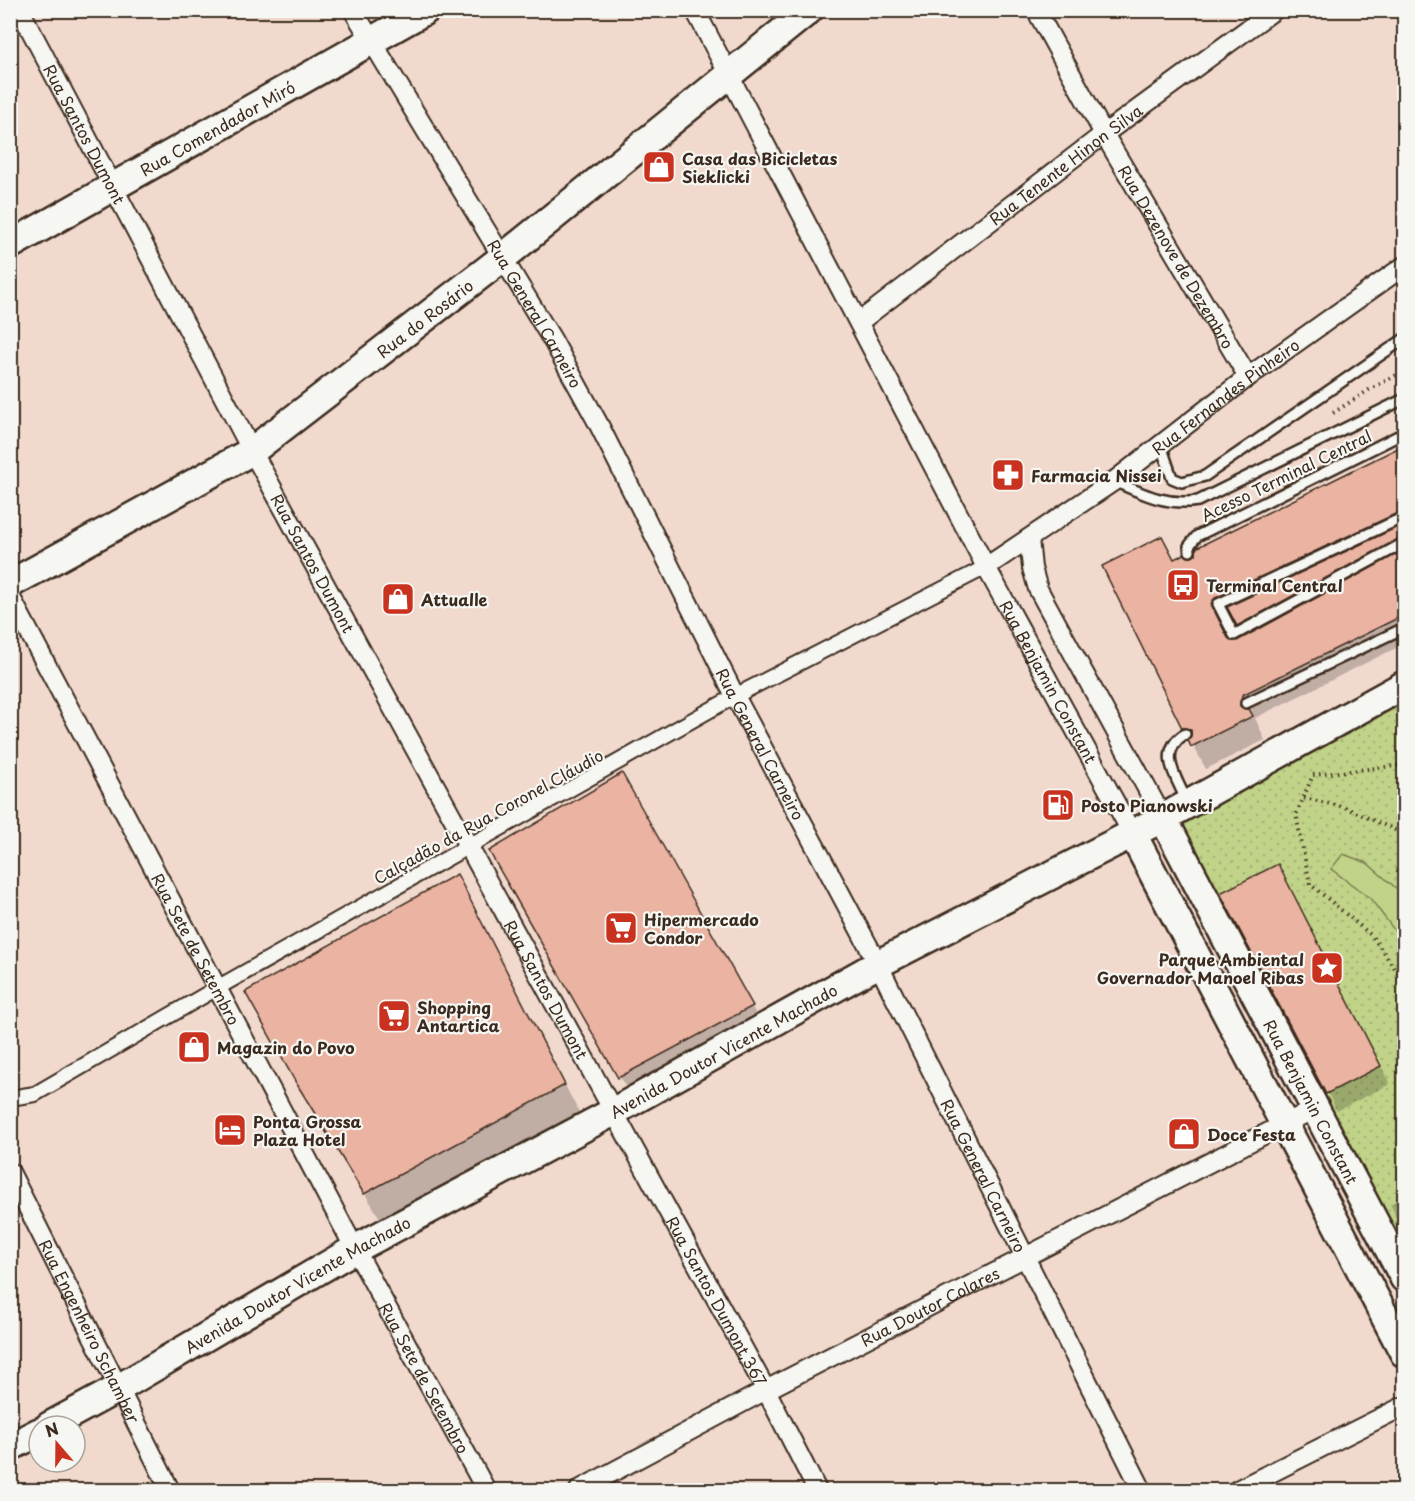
<svg xmlns="http://www.w3.org/2000/svg" width="1415" height="1501" font-family="'Playpen Sans',sans-serif">
	<defs>
		<pattern id="green-dots" width="8" height="8" patternUnits="userSpaceOnUse" patternTransform="scale(1.5)"><rect width="8" height="8" fill="#c1d388"/><path d="M2 2h.1M6 6h.1" fill="none" stroke="#a7b575" stroke-width="1.8" stroke-linecap="round"/></pattern>
	</defs>
	<rect width="100%" height="100%" fill="#f4e9e2"/>
	<filter id="ink" filterUnits="userSpaceOnUse"><feTurbulence type="fractalNoise" baseFrequency=".0167" numOctaves="2"/><feDisplacementMap in="SourceGraphic" scale="12" xChannelSelector="R" yChannelSelector="G"/><feConvolveMatrix kernelMatrix="1 2 1 2 8 2 1 2 1" color-interpolation-filters="sRGB"/></filter>
	<g filter="url(#ink)">
		<path fill="#f1d9ce" fill-rule="evenodd" d="M10,11h1394v683l-234,130 234,446v220h-1393zM39,1426h36v36h-36z"/>
		<path fill="url(#green-dots)" stroke="#7e7e53" stroke-width="1.5" d="M1404,703v554l-223,-432z"/>
		<path fill="#c1d388" stroke="#7e7e53" stroke-width="1.5" d="M1343,854l24,9 37,32v48l-34,-45 -39,-29z"/>
		<g fill="#0003" fill-rule="evenodd">
			<path d="M1404,447v197l-149,74 10,22 -59,29 -23,-42 -8,-166 17,-2 6,-5v-5zM1235,618l11,20 -9,5 -8,-3 -5,-9 3,-10z"/>
			<path d="M621,775l144,255 -132,70 -142,-249z"/>
			<path d="M1278,866l112,218 -53,27 -115,-217z"/>
			<path d="M456,876l125,240 -198,107 -69,-112z"/>
			<path d="M1404,1197v45l-10,-20 4,-2 -8,-16z"/>
		</g>
		<g fill="#ebb3a1" stroke="#3b2a1e" stroke-width="1.5">
			<path d="M1404,445v65l-189,88 -4,6 17,34 9,3 167,-91v65l-162,80 -2,11 9,3 4,7 -62,31 -3,-7 3,-4v-6l-9,-2 -80,-162 60,-30 12,23 10,-5 8,3 4,-3v-6z"/>
			<path d="M1404,524v12l-167,90 -10,-19z"/>
			<path d="M622,773l131,233 -135,72 -129,-227z"/>
			<path d="M1278,864l103,202 -55,28 -106,-201z"/>
			<path d="M457,874l108,211 -201,109 -69,-113 -50,-89z"/>
		</g>
		<g fill="none" stroke-linecap="round" stroke-linejoin="round">
			<g stroke="#3b2a1e" stroke-width="14">
				<g id="service">
					<path d="M1161,445l11,33 10,4 23,-6 199,-137"/>
					<path d="M1114,481c29,13 52,25 84,20l206,-102"/>
					<path d="M1404,517l-186,87 16,31 170,-92"/>
					<path d="M1190,551l-1,-5 8,-10 207,-103"/>
					<path d="M1246,703l158,-75"/>
					<path d="M1185,734c-29,18 -8,44 2,68"/>
				</g>
			</g>
			<g stroke="#3b2a1e" stroke-width="18">
				<path id="pedestrian" d="M10,1098l25,-4 182,-106 518,-292 251,-129"/>
			</g>
			<g stroke="#3b2a1e" stroke-width="22">
				<g id="minor">
					<path id="s1" d="M20,10l232,441 514,939 51,100"/>
					<path id="s2" d="M353,10l200,331 45,82 137,273 143,268 264,526"/>
					<path id="s3" d="M695,10l291,557 146,266"/>
					<path id="s4" d="M1036,10l68,124 144,243"/>
					<path id="s5" d="M859,322l245,-188 170,-124"/>
					<path d="M1029,539l3,29 6,21 125,229"/>
					<path id="s6" d="M986,567l128,-86 134,-104 156,-111"/>
					<path id="s7" d="M10,596l345,653 131,241"/>
					<path id="s8" d="M10,1172l160,318"/>
					<path id="s9" d="M579,1490l187,-100 548,-281"/>
					<path d="M1237,1490l167,-84"/>
				</g>
			</g>
			<g stroke="#3b2a1e" stroke-width="32">
				<g id="secondary">
					<path id="s10" d="M10,245l416,-235"/>
					<path id="s11" d="M10,584l242,-133 249,-192 308,-249"/>
					<path id="s12" d="M1163,818l241,460"/>
					<path d="M1132,833l272,520"/>
					<path id="s13" d="M49,1426l70,-38 236,-139 258,-137 265,-148 285,-146 241,-133"/>
					<path d="M10,1447l29,-15"/>
				</g>
			</g>
			<g stroke="#3b2a1e" stroke-width="4" stroke-dasharray="1.5 4.5" stroke-linecap="butt">
				<path d="M1333,413l36,-23 35,-19"/>
				<path d="M1404,765l-91,10 -17,40 14,69 62,52 32,45"/>
				<path d="M1304,798l40,9 60,27"/>
			</g>
			<use href="#service" stroke="#f6f6f2" stroke-width="9"/>
			<use href="#pedestrian" stroke="#f6f6f2" stroke-width="14"/>
			<use href="#minor" stroke="#f6f6f2" stroke-width="18"/>
			<use href="#secondary" stroke="#f6f6f2" stroke-width="27"/>
		</g>
	</g>
	<defs>
		<g id="shop-square" transform="scale(1.725)"><rect x="-9" y="-9" width="18" height="18" rx="4" fill="#c8321e" stroke="#f6f6f2"/><path d="M-5-2.5h2.3a2.7 3.5 0 0 1 5.4 0H5L5.5 6h-11ZM-1.5-2.5h3a1.5 2.3 0 0 0-3 0Z" fill="#fff"/></g>
		<g id="pharmacy-square" transform="scale(1.725)"><rect x="-9" y="-9" width="18" height="18" rx="4" fill="#c8321e" stroke="#f6f6f2"/><path d="M-2-6h4v4h4v4h-4v4h-4v-4h-4v-4h4Z" fill="#fff"/></g>
		<g id="bus-square" transform="scale(1.725)"><rect x="-9" y="-9" width="18" height="18" rx="4" fill="#c8321e" stroke="#f6f6f2"/><path d="M-5-6H5V4H4V6H2V4H-2V6H-4V4H-5ZM-3.5-4V0h7V-4ZM-3.5 1.2v1.5H-2V1.2ZM2 1.2v1.5H3.5V1.2Z" fill="#fff"/></g>
		<g id="fuel-square" transform="scale(1.725)"><rect x="-9" y="-9" width="18" height="18" rx="4" fill="#c8321e" stroke="#f6f6f2"/><path d="M-5.5-6h7V0h2V4h1.3V-2.5L3-4.5l.8-.8L6-3V5H2.5V1h-1V6h-7ZM-4.2-4.7v3.2H.2V-4.7Z" fill="#fff"/></g>
		<g id="supermarket-square" transform="scale(1.725)"><rect x="-9" y="-9" width="18" height="18" rx="4" fill="#c8321e" stroke="#f6f6f2"/><path d="M-6-5.5h2.5l.6 2H6L4.5 2H-2.5L-4.4-4H-6ZM-1.5 3.2a1.3 1.3 0 1 0 .1 0ZM3 3.2a1.3 1.3 0 1 0 .1 0Z" fill="#fff"/></g>
		<g id="sight-square" transform="scale(1.725)"><rect x="-9" y="-9" width="18" height="18" rx="4" fill="#c8321e" stroke="#f6f6f2"/><path d="M0-6L1.8-2.2L6-1.7L2.9 1.2L3.7 5.4L0 3.3L-3.7 5.4L-2.9 1.2L-6-1.7L-1.8-2.2Z" fill="#fff"/></g>
		<g id="hotel-square" transform="scale(1.725)"><rect x="-9" y="-9" width="18" height="18" rx="4" fill="#c8321e" stroke="#f6f6f2"/><path d="M-6-4.5h1.5V1H6V5H4.5V3h-9V5H-6ZM-4 0a1.8 1.8 0 1 1 3.6 0ZM.5 0V-2.5h3Q6-2.5 6 0Z" fill="#fff"/></g>
	</defs>
	<g fill-rule="evenodd">
		<use href="#shop-square" x="659" y="167"/>
		<use href="#pharmacy-square" x="1008" y="475"/>
		<use href="#bus-square" x="1183" y="585"/>
		<use href="#shop-square" x="398" y="599"/>
		<use href="#fuel-square" x="1058" y="805"/>
		<use href="#supermarket-square" x="621" y="928"/>
		<use href="#sight-square" x="1327" y="968"/>
		<use href="#supermarket-square" x="394" y="1016"/>
		<use href="#shop-square" x="194" y="1047"/>
		<use href="#hotel-square" x="230" y="1130"/>
		<use href="#shop-square" x="1184" y="1134"/>
	</g>
	<g text-anchor="middle" dominant-baseline="central" stroke-width="4.5" stroke-linejoin="round" paint-order="stroke">
		<g font-size="16" fill="#3b2a1e" stroke="#f6f6f2">
			<text stroke="none"><textPath href="#s10" startOffset="238">Rua Comendador Miró</textPath></text>
			<text stroke="none"><textPath href="#s1" startOffset="140">Rua Santos Dumont</textPath></text>
			<text stroke="none"><textPath href="#s5" startOffset="260">Rua Tenente Hinon Silva</textPath></text>
			<text stroke="none"><textPath href="#s4" startOffset="284">Rua Dezenove de Dezembro</textPath></text>
			<text stroke="none"><textPath href="#s2" startOffset="354">Rua General Carneiro</textPath></text>
			<text stroke="none"><textPath href="#s11" startOffset="494">Rua do Rosário</textPath></text>
			<text stroke="none"><textPath href="#s6" startOffset="294">Rua Fernandes Pinheiro</textPath></text>
			<text transform="translate(1286 475) rotate(-26)">Acesso Terminal Central</text>
			<text stroke="none"><textPath href="#s1" startOffset="626">Rua Santos Dumont</textPath></text>
			<text stroke="none"><textPath href="#s3" startOffset="759">Rua Benjamin Constant</textPath></text>
			<text stroke="none"><textPath href="#s2" startOffset="840">Rua General Carneiro</textPath></text>
			<text transform="translate(488 816) rotate(-29)">Calçadão da Rua Coronel Cláudio</text>
			<text stroke="none"><textPath href="#s7" startOffset="399">Rua Sete de Setembro</textPath></text>
			<text stroke="none"><textPath href="#s1" startOffset="1112">Rua Santos Dumont</textPath></text>
			<text stroke="none"><textPath href="#s13" startOffset="772">Avenida Doutor Vicente Machado</textPath></text>
			<text stroke="none"><textPath href="#s12" startOffset="320">Rua Benjamin Constant</textPath></text>
			<text stroke="none"><textPath href="#s2" startOffset="1326">Rua General Carneiro</textPath></text>
			<text stroke="none"><textPath href="#s13" startOffset="286">Avenida Doutor Vicente Machado</textPath></text>
			<text stroke="none"><textPath href="#s1" startOffset="1467">Rua Santos Dumont,367</textPath></text>
			<text stroke="none"><textPath href="#s9" startOffset="396">Rua Doutor Colares</textPath></text>
			<text stroke="none"><textPath href="#s8" startOffset="178">Rua Engenheiro Schamber</textPath></text>
			<text stroke="none"><textPath href="#s7" startOffset="885">Rua Sete de Setembro</textPath></text>
		</g>
		<g font-size="16" font-weight="bold" fill="#3b2a1e" stroke="#f6f6f2" text-anchor="start">
			<text x="682" y="158">Casa das Bicicletas<tspan x="682" dy="18">Sieklicki</tspan></text>
			<text x="1031" y="475">Farmacia Nissei</text>
			<text x="1206" y="585">Terminal Central</text>
			<text x="421" y="599">Attualle</text>
			<text x="1081" y="805">Posto Pianowski</text>
			<text x="644" y="919">Hipermercado<tspan x="644" dy="18">Condor</tspan></text>
			<text x="1304" y="959" text-anchor="end">Parque Ambiental<tspan x="1304" dy="18">Governador Manoel Ribas</tspan></text>
			<text x="417" y="1007">Shopping<tspan x="417" dy="18">Antartica</tspan></text>
			<text x="217" y="1047">Magazin do Povo</text>
			<text x="253" y="1121">Ponta Grossa<tspan x="253" dy="18">Plaza Hotel</tspan></text>
			<text x="1207" y="1134">Doce Festa</text>
		</g>
	</g>
	<rect width="1415" height="1501" fill="none" stroke="#f6f6f2" stroke-width="36"/>
	<rect x="18" y="18" width="1379" height="1465" fill="none" stroke="#3b2a1e" stroke-width="2" filter="url(#ink)"/>
	<g transform="translate(57 1444) rotate(340)"><circle r="28" fill="#f6f6f2" stroke="#aba49d" stroke-width="1.5"/>
	<path d="M0-4.5L10 22L0 15L-10 22Z" fill="#c8321e"/>
	<text y="-9" font-size="16" font-weight="bold" text-anchor="middle" fill="#3b2a1e">N</text>
	</g>
</svg>
